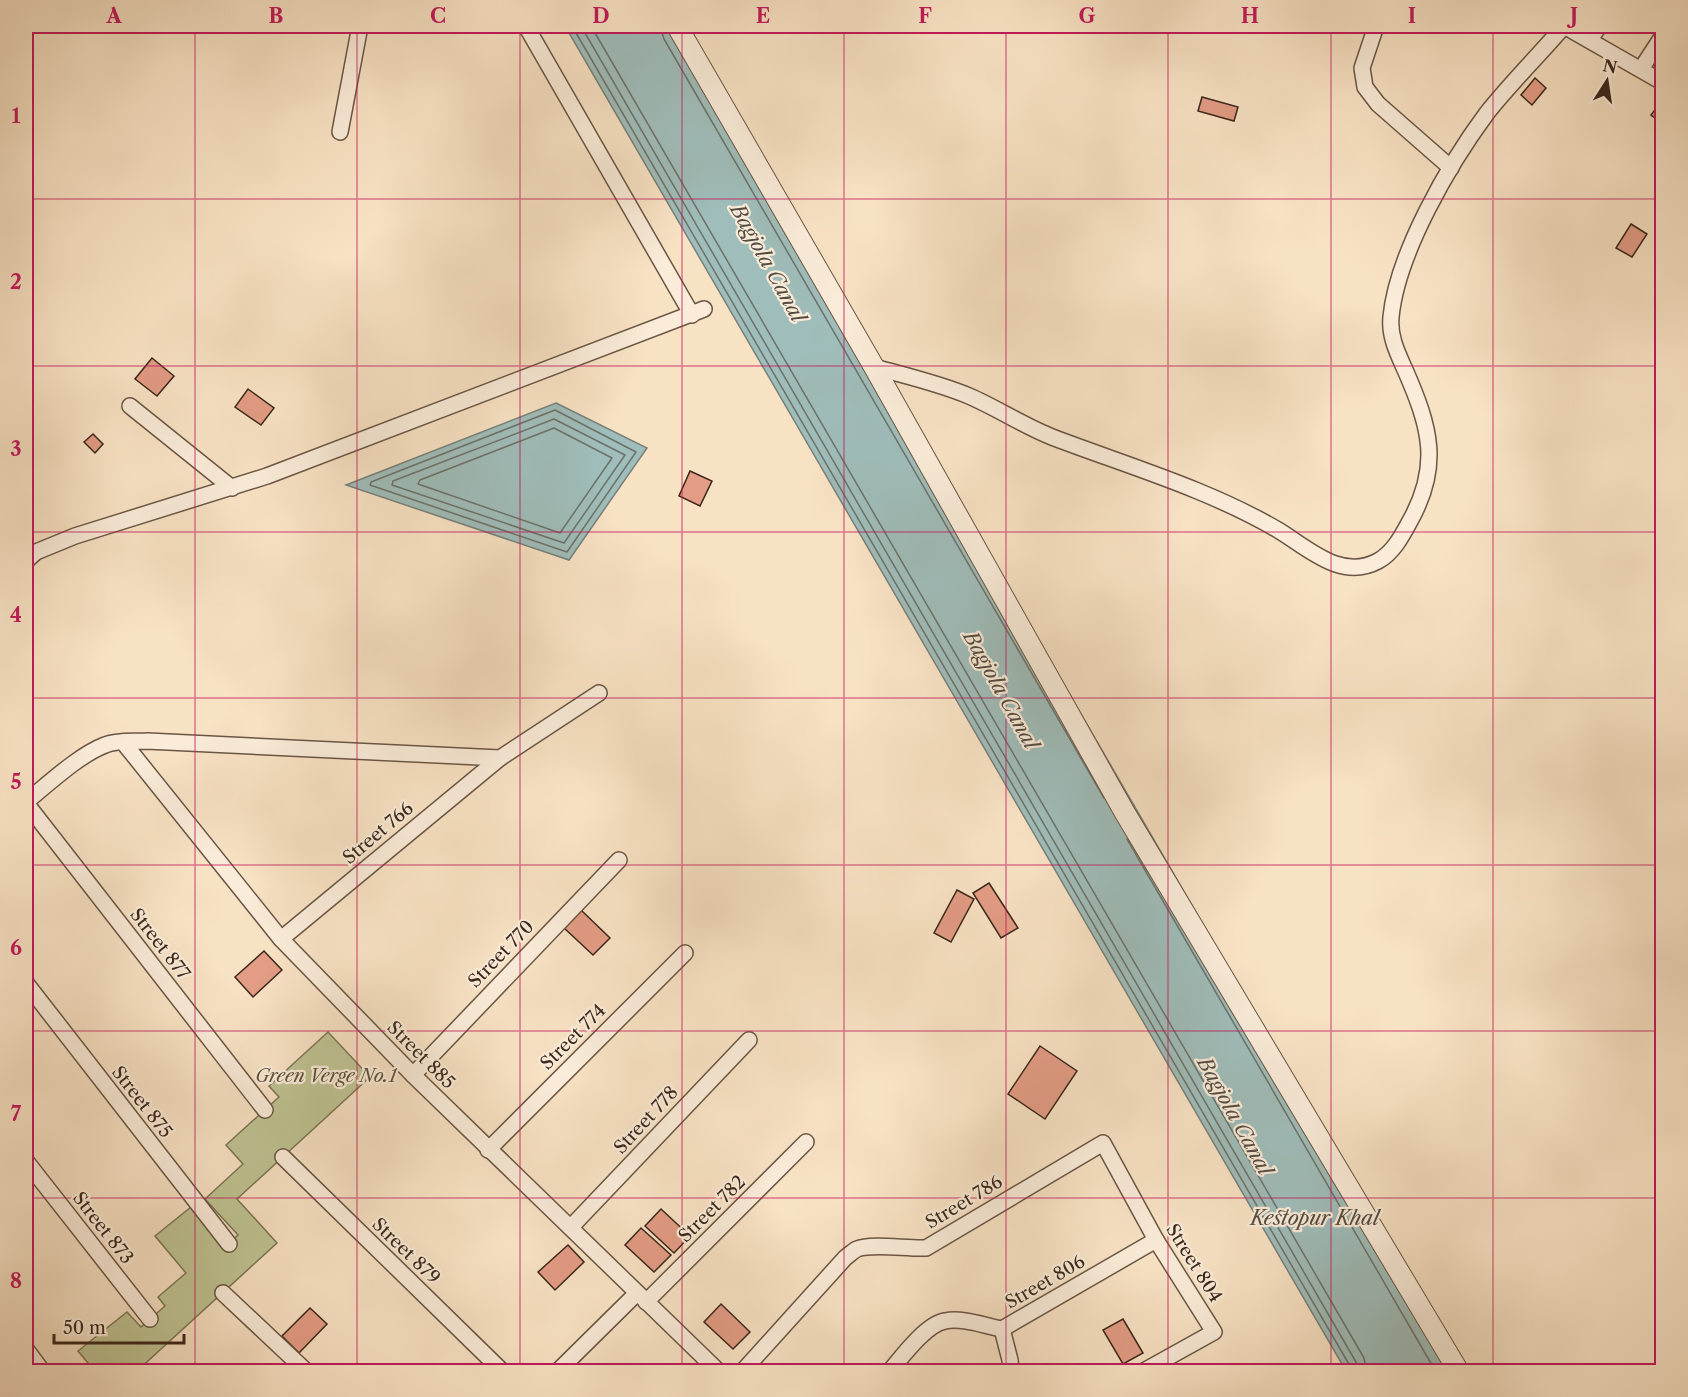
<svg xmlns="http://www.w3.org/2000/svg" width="1688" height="1397" font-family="'Libre Caslon Text',serif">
	<rect width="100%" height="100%" fill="#f8e2c4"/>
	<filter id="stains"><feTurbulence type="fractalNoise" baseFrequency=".00333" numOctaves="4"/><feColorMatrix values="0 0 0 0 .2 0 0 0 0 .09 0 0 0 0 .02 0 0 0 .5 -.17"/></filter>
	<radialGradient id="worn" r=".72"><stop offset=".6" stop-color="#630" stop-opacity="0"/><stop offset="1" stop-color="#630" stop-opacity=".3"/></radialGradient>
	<path fill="#bfc393" stroke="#7c7556" stroke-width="1.5" d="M328,1032l42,45 -133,122 40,44 -140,128 -59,1 10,-9 -10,-12 49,-39 14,15 24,-21 -7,-9 28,-24 -31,-37 36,-29 33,41 14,-13 -33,-36 38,-35 -17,-19 53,-48 -10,-11z"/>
	<g fill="#9fbdba" stroke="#77817a" stroke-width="1.5">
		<path d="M565,26h117l780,1345h-116z"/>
		<path d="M556,403l91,45 -78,112 -223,-75z"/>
	</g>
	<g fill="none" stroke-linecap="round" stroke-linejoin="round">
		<g stroke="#6c726a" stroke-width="1.5">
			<path d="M572,26l778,1340v6"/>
			<path d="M581,26l775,1336 2,10"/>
			<path d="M591,26l773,1332 3,14"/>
			<path d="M660,26l4,13 440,759"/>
			<path d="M555,410l81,42 -69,100 -197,-67 1,-3z"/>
			<path d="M554,419l71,36 -61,88 -172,-58 1,-4z"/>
			<path d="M554,428l58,30 -52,75 -142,-49 2,-4z"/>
			<path d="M1127,839l309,533"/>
		</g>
	</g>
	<g fill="#e39c85" stroke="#3a271a" stroke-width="1.5">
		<path d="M1535,78l11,10 -14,17 -11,-10z"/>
		<path d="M1202,97l36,10 -4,14 -36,-10z"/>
		<path d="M1662,100v23l-11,-8z"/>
		<path d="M1631,224l16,10 -15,23 -16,-9z"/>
		<path d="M152,358l22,18 -17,20 -22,-17z"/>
		<path d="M248,389l26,19 -13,17 -26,-18z"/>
		<path d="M93,434l10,10 -8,9 -11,-11z"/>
		<path d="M690,471l22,10 -12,25 -21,-10z"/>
		<path d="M989,883l29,45 -17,10 -28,-45z"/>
		<path d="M957,890l17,9 -23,43 -17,-9z"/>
		<path d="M581,910l29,28 -17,17 -29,-27z"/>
		<path d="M264,951l18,19 -29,27 -18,-20z"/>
		<path d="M1040,1046l37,25 -32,48 -37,-25z"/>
		<path d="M661,1209l29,27 -16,17 -29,-27z"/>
		<path d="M641,1228l30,27 -17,17 -29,-27z"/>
		<path d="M568,1245l16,17 -29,28 -17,-18z"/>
		<path d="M721,1304l29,28 -17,17 -29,-27z"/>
		<path d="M310,1308l17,16 -28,29 -17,-17z"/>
		<path d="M1123,1319l20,34 -20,11 -20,-34z"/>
	</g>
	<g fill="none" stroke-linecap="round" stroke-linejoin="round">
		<g stroke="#6a5644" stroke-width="18">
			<g id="minor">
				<path d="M526,26l166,289"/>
				<path d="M1376,26l-14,42 3,19 13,17 73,64"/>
				<path d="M1564,26l98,56"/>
				<path d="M1590,40l9,-14"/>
				<path d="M1641,69l21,-32"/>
				<path d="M340,132l20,-106"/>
				<path d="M874,367c32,9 64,16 95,29 28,12 55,30 83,41 76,29 156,52 226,93 30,18 63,51 100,31 15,-8 24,-25 32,-40 31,-55 20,-94 -4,-149 -8,-18 -17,-35 -15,-55 6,-63 58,-153 96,-204 24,-30 52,-58 77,-87"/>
				<path d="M130,406l102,82"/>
				<path d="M26,561l10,-9 39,-16 192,-60 437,-167"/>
				<path d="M123,742l158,197 132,136 306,297"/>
				<path d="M26,802c22,-18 53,-47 79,-57 12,-5 29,-3 42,-4l353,17 99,-65"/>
				<path d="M26,803l239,307"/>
				<path d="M281,939l219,-181"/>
				<path d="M26,983l203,261"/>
				<path d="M413,1075l206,-215"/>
				<path d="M488,1150l197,-197"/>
				<path d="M283,1157l220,215"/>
				<path d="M26,1161l124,158"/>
				<path d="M571,1227l178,-187"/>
				<path d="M223,1293l84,79"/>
				<path d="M646,1302l160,-160"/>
				<path d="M1002,1329l8,31 1,12"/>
				<path d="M26,1349l17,23"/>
				<path d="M557,1372l79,-78"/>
				<path d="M742,1372l103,-114c4,-3 8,-7 12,-9 15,-6 50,0 69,-1l177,-105 53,97 58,92 -72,40"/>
				<path d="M889,1372c13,-15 37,-48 56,-51 17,-4 40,5 57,8l154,-89"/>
			</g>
		</g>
		<g stroke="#6a5644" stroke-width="22">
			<path id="tertiary" d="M677,26l197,341 251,446 334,559"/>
		</g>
		<use href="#minor" stroke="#faecd9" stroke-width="15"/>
		<use href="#tertiary" stroke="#faecd9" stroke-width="20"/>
	</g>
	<path fill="none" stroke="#c2185b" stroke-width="1.5" stroke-opacity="0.55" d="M195,26v1346M357,26v1346M520,26v1346M682,26v1346M844,26v1346M1006,26v1346M1168,26v1346M1331,26v1346M1493,26v1346M26,199h1636M26,366h1636M26,532h1636M26,698h1636M26,865h1636M26,1031h1636M26,1198h1636"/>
	<g text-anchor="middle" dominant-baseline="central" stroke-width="4.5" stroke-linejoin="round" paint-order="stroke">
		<g font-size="18" fill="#3a271a" stroke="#faecd9">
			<text transform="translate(378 833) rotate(-40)">Street 766</text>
			<text transform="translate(160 944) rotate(52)">Street 877</text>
			<text transform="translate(501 954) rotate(-46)">Street 770</text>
			<text transform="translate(573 1037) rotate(-45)">Street 774</text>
			<text transform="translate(421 1055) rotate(45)">Street 885</text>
			<text transform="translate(142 1102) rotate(52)">Street 875</text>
			<text transform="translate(646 1120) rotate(-47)">Street 778</text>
			<text transform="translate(964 1202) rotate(-31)">Street 786</text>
			<text transform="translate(712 1209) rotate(-45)">Street 782</text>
			<text transform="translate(103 1228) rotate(52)">Street 873</text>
			<text transform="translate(406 1251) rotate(44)">Street 879</text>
			<text transform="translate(1194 1263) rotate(58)">Street 804</text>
			<text transform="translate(1045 1282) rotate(-30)">Street 806</text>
		</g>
		<g font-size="18" font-style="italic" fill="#5b4e38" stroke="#faecd9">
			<text x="326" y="1076">Green Verge No.1</text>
		</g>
		<g font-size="20" font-style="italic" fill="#534c42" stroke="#faecd9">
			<text transform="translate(768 263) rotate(61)">Bagjola Canal</text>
			<text transform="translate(1001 690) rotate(61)">Bagjola Canal</text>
			<text transform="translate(1235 1116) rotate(61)">Bagjola Canal</text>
			<text x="1315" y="1218">Kestopur Khal</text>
		</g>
	</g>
	<rect width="1688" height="1397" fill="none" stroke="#f8e2c4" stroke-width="66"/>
	<g transform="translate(1607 81) rotate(12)" stroke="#faecd9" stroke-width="4.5" paint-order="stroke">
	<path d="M0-4.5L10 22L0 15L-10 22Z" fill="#3a271a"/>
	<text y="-9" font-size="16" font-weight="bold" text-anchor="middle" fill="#3a271a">N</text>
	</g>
	<path d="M54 1334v9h130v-9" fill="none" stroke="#3a271a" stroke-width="3"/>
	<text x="63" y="1334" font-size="18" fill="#3a271a" stroke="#faecd9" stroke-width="4.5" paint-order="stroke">50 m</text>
	<rect x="33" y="33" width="1622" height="1331" fill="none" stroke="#c2185b" stroke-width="2"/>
	<g font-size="20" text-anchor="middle" font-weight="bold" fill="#c2185b">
		<text x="114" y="23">A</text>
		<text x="276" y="23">B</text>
		<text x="438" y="23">C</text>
		<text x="601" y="23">D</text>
		<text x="763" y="23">E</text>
		<text x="925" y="23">F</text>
		<text x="1087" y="23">G</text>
		<text x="1250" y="23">H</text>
		<text x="1412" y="23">I</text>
		<text x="1574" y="23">J</text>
		<text x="16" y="123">1</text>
		<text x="16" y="289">2</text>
		<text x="16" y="456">3</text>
		<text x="16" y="622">4</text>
		<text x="16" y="789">5</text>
		<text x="16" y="955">6</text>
		<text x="16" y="1121">7</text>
		<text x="16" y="1288">8</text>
	</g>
	<rect width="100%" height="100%" filter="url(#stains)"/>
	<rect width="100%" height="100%" fill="url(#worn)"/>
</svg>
